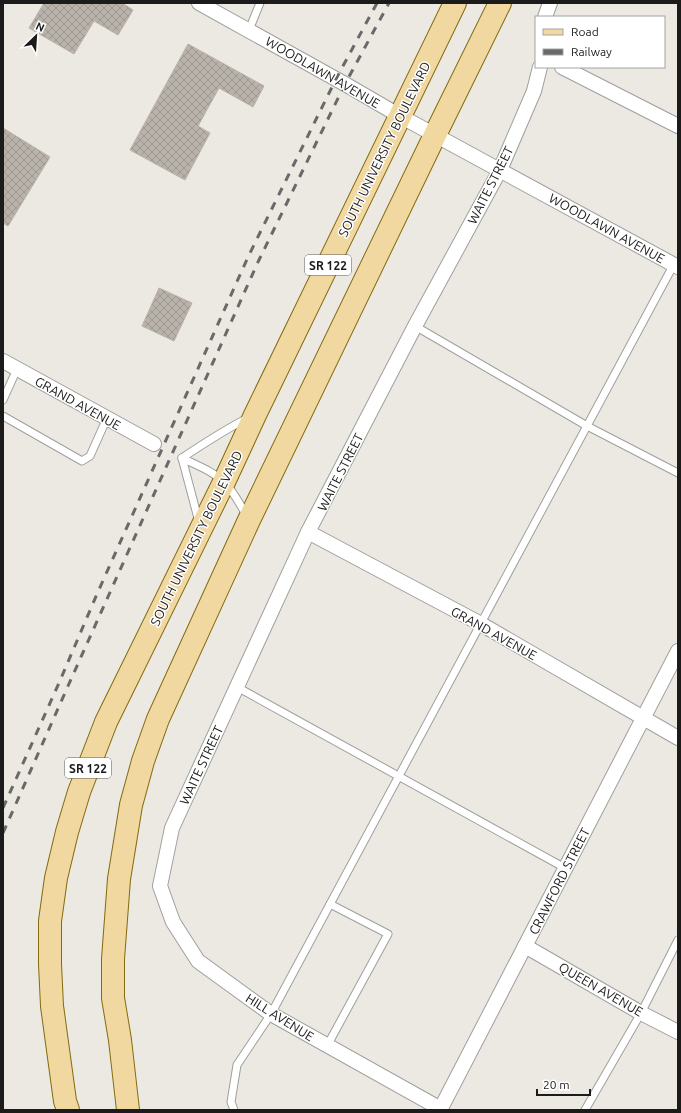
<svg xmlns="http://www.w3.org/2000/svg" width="681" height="1113" font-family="Ubuntu,sans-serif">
	<defs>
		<pattern id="building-cross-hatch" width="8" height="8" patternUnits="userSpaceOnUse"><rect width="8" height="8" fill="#b8b2ab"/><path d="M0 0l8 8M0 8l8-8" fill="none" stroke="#9e9893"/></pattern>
	</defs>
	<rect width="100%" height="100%" fill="#ebe9e1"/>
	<g fill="url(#building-cross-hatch)" stroke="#bbb2a6">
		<path d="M44,3h78l11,7 -15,25 -24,-14 -20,33 -45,-26z"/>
		<path d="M188,44l76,42 -11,21 -34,-19 -21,38 12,7 -25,47 -55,-30z"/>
		<path d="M3,128l47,29 -42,69 -5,-3z"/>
		<path d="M159,288l33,15 -18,38 -32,-15z"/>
	</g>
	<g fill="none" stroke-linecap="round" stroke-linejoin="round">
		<g stroke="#9f9f9f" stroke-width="9">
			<g id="lane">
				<path d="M249,30l11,-27"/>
				<path d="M415,326l172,100 91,47"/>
				<path d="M3,400l14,-31"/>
				<path d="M3,416l79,45 8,-5 17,-38"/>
				<path d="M182,458c14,7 31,13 43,25 9,9 15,22 22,33"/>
				<path d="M182,458c21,-14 42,-28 66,-40"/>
				<path d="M182,458l17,64"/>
				<path d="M237,687l328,181"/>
				<path d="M327,1046l61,-112 -58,-30"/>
				<path d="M234,1110l-3,-8 6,-37 34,-51 403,-750"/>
				<path d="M585,1110l56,-97 37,-73"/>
			</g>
		</g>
		<g stroke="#9f9f9f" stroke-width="16">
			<g id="street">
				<path d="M199,3l146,81 55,32 278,151"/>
				<path d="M545,17l5,-14"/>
				<path d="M562,67l116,59"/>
				<path d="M3,361l151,83"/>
				<path d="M308,532l173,92 197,114"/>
				<path d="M525,946l116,67 37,19"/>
				<path d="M441,1109l-170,-95 -73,-53 -25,-39 -13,-36 12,-58 136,-296 107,-206 85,-156 34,-79 6,-24"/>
				<path d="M440,1110l238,-459"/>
			</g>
		</g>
		<g stroke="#836b0f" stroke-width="24">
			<g id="primary">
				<path d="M68,1110l-3,-9 -13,-95 -2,-42v-43l6,-43 11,-46 12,-40 27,-70 118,-240 31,-67 200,-412"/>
				<path d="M128,1110l-8,-70 -7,-42v-39l6,-80 12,-74 12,-44 15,-42 91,-199 186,-385 65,-132"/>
			</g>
		</g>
		<use href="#lane" stroke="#fff" stroke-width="7"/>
		<use href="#street" stroke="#fff" stroke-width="14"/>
		<use href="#primary" stroke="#f1d8a1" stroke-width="22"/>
		<g stroke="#696969" stroke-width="3" stroke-dasharray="8 8" stroke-linecap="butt">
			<path d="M3,808l56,-125 38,-89 151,-337 88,-178 41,-76"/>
			<path d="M3,833l65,-147 190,-424 87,-178 44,-81"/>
		</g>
	</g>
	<g text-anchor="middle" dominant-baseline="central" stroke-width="3" stroke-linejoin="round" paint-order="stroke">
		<g fill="#fff" stroke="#5f5f5f" stroke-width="1">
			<rect x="305" y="255" width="46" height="20" rx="3"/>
			<rect x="65" y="758" width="46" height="20" rx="3"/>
		</g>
		<g font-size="12" font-weight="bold" fill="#1b1b1b">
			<text x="328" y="265">SR 122</text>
			<text x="88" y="768">SR 122</text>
		</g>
		<g font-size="13" fill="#1b1b1b" stroke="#fff">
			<text transform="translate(323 72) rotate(30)">WOODLAWN AVENUE</text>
			<text transform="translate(384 149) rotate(-64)">SOUTH UNIVERSITY BOULEVARD</text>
			<text transform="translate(490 185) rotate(-63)">WAITE STREET</text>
			<text transform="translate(607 228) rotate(29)">WOODLAWN AVENUE</text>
			<text transform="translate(78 403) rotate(29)">GRAND AVENUE</text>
			<text transform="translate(340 472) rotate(-63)">WAITE STREET</text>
			<text transform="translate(196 538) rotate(-64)">SOUTH UNIVERSITY BOULEVARD</text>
			<text transform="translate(494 633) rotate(29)">GRAND AVENUE</text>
			<text transform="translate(201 765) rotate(-65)">WAITE STREET</text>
			<text transform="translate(559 881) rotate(-63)">CRAWFORD STREET</text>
			<text transform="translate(601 989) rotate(30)">QUEEN AVENUE</text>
			<text transform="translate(280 1017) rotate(32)">HILL AVENUE</text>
		</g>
	</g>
	<rect width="681" height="1113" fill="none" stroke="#1b1b1b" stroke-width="8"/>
	<rect x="535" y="16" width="130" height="52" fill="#ffffff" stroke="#a4a4a4"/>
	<rect x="543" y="29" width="20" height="6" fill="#f1d8a1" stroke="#a4a4a4"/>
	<text x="571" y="36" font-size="12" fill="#1b1b1b">Road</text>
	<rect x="543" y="49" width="20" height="6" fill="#696969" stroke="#a4a4a4"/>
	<text x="571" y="56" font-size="12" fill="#1b1b1b">Railway</text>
	<g transform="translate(36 36) rotate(25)" stroke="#ffffff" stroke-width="3" paint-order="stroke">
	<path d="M0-3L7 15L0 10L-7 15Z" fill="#1b1b1b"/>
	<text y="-6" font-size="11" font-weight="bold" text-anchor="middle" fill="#1b1b1b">N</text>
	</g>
	<path d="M537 1089v6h53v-6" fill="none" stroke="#1b1b1b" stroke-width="2"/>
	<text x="543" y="1089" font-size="12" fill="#1b1b1b" stroke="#ffffff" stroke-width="3" paint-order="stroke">20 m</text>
</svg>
